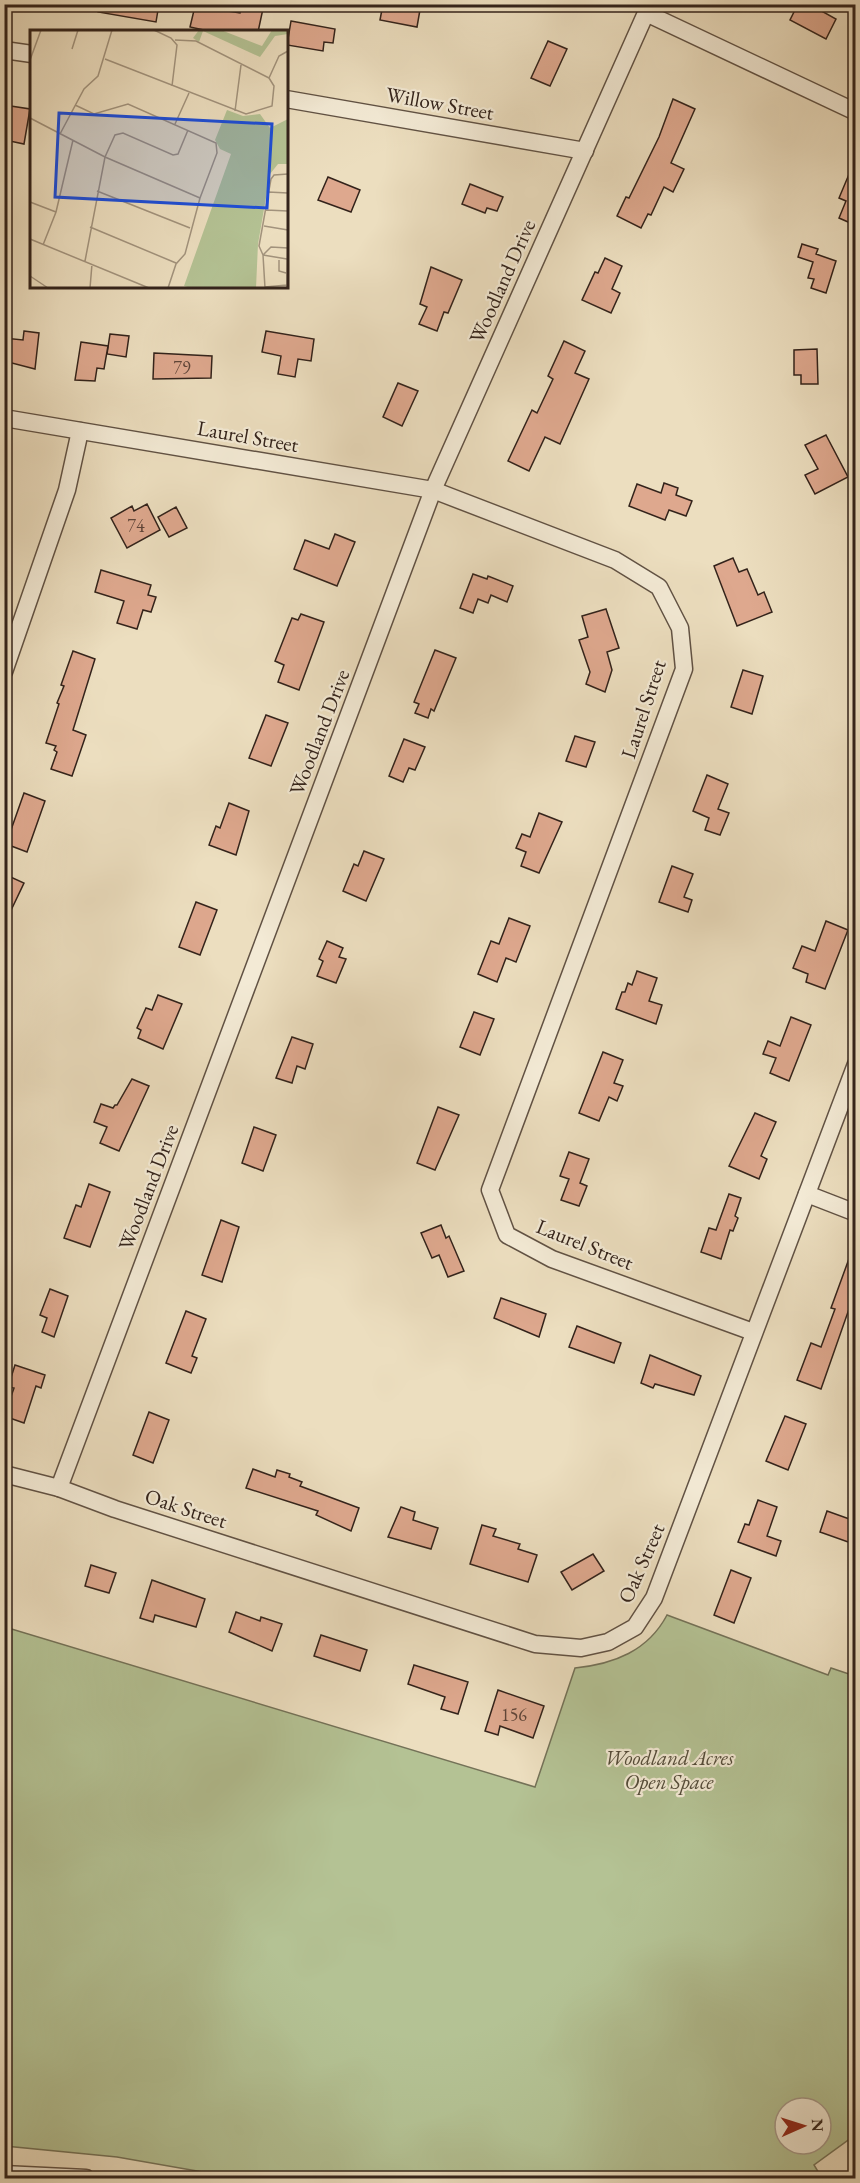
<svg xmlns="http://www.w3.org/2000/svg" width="860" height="2183" font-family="'EB Garamond',serif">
	<rect width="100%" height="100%" fill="#ecdebf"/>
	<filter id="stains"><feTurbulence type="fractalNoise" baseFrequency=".00333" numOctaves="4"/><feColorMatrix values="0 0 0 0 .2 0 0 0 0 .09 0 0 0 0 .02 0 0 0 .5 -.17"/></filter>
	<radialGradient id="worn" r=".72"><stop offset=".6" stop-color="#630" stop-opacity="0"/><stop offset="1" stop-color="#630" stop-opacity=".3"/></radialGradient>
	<path fill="#b4c294" stroke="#747258" stroke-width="1.5" fill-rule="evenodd" d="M667,1615l161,60 3,-7 24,8v459l-41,30 8,13h-585l-120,-21 -112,-11v-519l530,160 40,-119c39,-4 73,-17 92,-53zM785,2108h36v36h-36z"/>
	<g fill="#dea88e" stroke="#33231b" stroke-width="1.5">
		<path d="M99,4h60l-3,18 -58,-10z"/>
		<path d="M242,4h22l-6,28h-45l-23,-5 5,-21 45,7z"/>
		<path d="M383,4h38l-4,23 -37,-7z"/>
		<path d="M798,4h11l27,15 -10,20 -36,-19z"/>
		<path d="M291,21l44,8 -2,14 -9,-1 -1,9 -36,-6z"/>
		<path d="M548,41l19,8 -17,37 -19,-8z"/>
		<path d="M673,99l22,10 -24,54 13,6 -11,23 -9,-5 -13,28 -3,-1 -7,14 -24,-12 9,-19 3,1 30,-61z"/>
		<path d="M4,105l26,4 -6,35 -19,-4 3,-12h-4z"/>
		<path d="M855,160v65l-16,-7 7,-17 -7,-3z"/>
		<path d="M328,177l32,13 -9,22 -33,-12z"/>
		<path d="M470,184l33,13 -6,14 -10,-3 -2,5 -23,-9z"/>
		<path d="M802,244l16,5 -2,5 20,7 -10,32 -15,-5 3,-9 -6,-1 5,-16 -15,-5z"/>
		<path d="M605,258l17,8 -10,23 8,4 -9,20 -29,-13 13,-28 3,1z"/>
		<path d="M431,267l31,13 -14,33 -4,-1 -7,19 -18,-7 8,-17 -7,-3z"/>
		<path d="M24,331l15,2 -4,36 -31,-8v-23l19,2z"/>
		<path d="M266,331l48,8 -3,22 -13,-2 -3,18 -17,-3 3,-18 -19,-4z"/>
		<path d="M110,334l19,2 -3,21 -19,-3z"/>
		<path d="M564,341l21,10 -10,22 14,6 -29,65 -15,-7 -16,34 -21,-10 24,-51 5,3 16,-34 -5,-3z"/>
		<path d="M81,342l27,4 -4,23 -7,-1 -2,13 -20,-1z"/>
		<path d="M817,349l1,35h-17v-9h-7v-25z"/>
		<path d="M154,353l58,3 -1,22 -58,1z"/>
		<path d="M398,383l20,8 -16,35 -19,-9z"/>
		<path d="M826,435l22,42 -33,17 -10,-19 13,-6 -13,-24z"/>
		<path d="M664,483l14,5 -2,7 16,6 -6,15 -17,-6 -4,10 -36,-14 8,-22 24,9z"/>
		<path d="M147,504l13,26 -33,18 -16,-30 21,-12 2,5z"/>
		<path d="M176,507l11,21 -18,9 -11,-20z"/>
		<path d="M335,534l20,8 -18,44 -43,-17 11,-29 24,9z"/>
		<path d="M733,558l6,14 8,-3 11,26 6,-3 8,20 -35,14 -23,-60z"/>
		<path d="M101,570l50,15 -3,10 8,2 -5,15 -8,-2 -6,19 -20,-6 7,-22 -29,-9z"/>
		<path d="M473,574l14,5 1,-3 25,10 -6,16 -16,-7 -3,8 -10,-4 -5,14 -13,-5z"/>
		<path d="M606,609l13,39 -12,4 5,18 -7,22 -19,-8 4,-12 -11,-32 9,-3 -6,-21z"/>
		<path d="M301,614l23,8 -25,68 -21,-8 6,-17 -9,-4 17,-43 6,2z"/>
		<path d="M435,650l21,8 -22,53 -3,-2 -3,9 -13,-5 4,-9 -5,-2z"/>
		<path d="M73,651l22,8 -22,71 13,5 -14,41 -21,-7 6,-17 -3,-2 2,-4 -10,-3 13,-39 -2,-1 7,-17 -3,-1z"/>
		<path d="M743,670l20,6 -11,38 -21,-7z"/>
		<path d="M266,715l22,8 -17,43 -22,-8z"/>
		<path d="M575,736l20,6 -9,25 -20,-6z"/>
		<path d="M404,739l21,8 -10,23 -6,-2 -6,14 -14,-6z"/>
		<path d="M707,775l21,9 -10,25 11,4 -9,22 -15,-5 4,-12 -16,-7z"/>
		<path d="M24,793l21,8 -18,51 -21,-8z"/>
		<path d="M229,803l20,8 -13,44 -27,-10 7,-19 4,2z"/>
		<path d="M539,813l23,9 -23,51 -18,-7 5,-14 -10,-4 6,-14 8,3z"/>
		<path d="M364,851l20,8 -18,42 -23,-10 11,-27 4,2z"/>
		<path d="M672,866l21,8 -9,23 8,3 -4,12 -29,-10z"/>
		<path d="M4,874l20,9 -20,42z"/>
		<path d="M196,902l21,8 -17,45 -21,-8z"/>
		<path d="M509,918l21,8 -14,36 -10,-4 -9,24 -19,-8 13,-33 8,3z"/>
		<path d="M826,921l22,9 -23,59 -19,-7 2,-8 -15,-6 9,-22 13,5z"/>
		<path d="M327,941l16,7 -4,9 7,2 -10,24 -19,-7 6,-15 -4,-2z"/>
		<path d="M637,971l20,7 -8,23 13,4 -6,19 -40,-15 6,-17h3l3,-9 4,2z"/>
		<path d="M158,995l24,9 -19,45 -25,-11 3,-8 -4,-2 9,-20 6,2z"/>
		<path d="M474,1012l20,7 -14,36 -20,-8z"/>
		<path d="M791,1017l20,8 -22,56 -19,-8 6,-15 -13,-4 5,-13 12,5z"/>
		<path d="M292,1037l21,7 -8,25 -8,-3 -5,17 -16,-5z"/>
		<path d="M603,1052l20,8 -9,23 9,3 -6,15 -8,-4 -10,24 -20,-8z"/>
		<path d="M132,1079l17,7 -30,65 -19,-8 7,-16 -13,-5 7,-18 12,4 2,-3h2z"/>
		<path d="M438,1107l21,8 -24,55 -18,-7z"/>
		<path d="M755,1113l21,9 -15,34 6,3 -8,20 -30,-13z"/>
		<path d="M254,1127l22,8 -13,36 -21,-8z"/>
		<path d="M569,1152l20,7 -9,24 7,3 -8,20 -18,-6 8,-21 -9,-3z"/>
		<path d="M89,1184l21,8 -20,55 -26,-9 12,-33 5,2z"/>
		<path d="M729,1194l12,4 -6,18 3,2 -5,13 -3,-1 -9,29 -20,-7 8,-24 7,2z"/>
		<path d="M221,1220l18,7 -17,55 -20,-7z"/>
		<path d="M441,1225l5,13 3,-2 15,35 -16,6 -9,-22 -7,3 -11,-25z"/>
		<path d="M854,1245l1,47 -34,97 -24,-9 14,-37 10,4 14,-38 -4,-1z"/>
		<path d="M50,1289l18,7 -14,41 -12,-5 5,-14 -7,-3z"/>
		<path d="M501,1298l45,16 -7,23 -45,-19z"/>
		<path d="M186,1311l20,8 -14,37 5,2 -6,15 -25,-10z"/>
		<path d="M577,1326l44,17 -7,20 -45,-16z"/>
		<path d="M650,1355l51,21 -7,19 -39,-11 -2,4 -12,-5z"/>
		<path d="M15,1365l30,10 -4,13 -5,-2 -12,37 -20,-7 10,-28 -6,-1z"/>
		<path d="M149,1412l20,8 -16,43 -20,-8z"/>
		<path d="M785,1416l21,8 -18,46 -22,-9z"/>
		<path d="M253,1469l22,8 2,-7 13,4 -1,3 13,5 -2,4 59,22 -8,23 -35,-16 2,-4 -72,-23z"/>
		<path d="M758,1500l19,7 -10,29 14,5 -5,15 -38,-14 7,-18 4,1z"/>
		<path d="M401,1507l14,5 -2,8 25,8 -7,21 -43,-12z"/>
		<path d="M827,1511l28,10 -4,22 -31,-11z"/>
		<path d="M482,1525l14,4 -3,7 27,8 -2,5 19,6 -9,27 -58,-18z"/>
		<path d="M593,1554l11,17 -32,19 -11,-18z"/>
		<path d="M91,1565l25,8 -7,20 -24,-7z"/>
		<path d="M731,1570l20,8 -17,45 -20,-8z"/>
		<path d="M152,1580l53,19 -9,28 -41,-12 -2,7 -13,-4z"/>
		<path d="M236,1612l24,9 1,-4 21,7 -10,27 -43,-19z"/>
		<path d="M321,1635l46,15 -7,21 -46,-15z"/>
		<path d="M414,1665l54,17 -10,32 -17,-5 4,-12 -37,-13z"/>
		<path d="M498,1690l46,16 -11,32 -33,-12 -2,9 -13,-4z"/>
	</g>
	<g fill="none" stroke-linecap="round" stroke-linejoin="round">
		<g stroke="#615244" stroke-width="19">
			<g id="street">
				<path d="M646,13l210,99"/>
				<path d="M4,50l28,4"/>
				<path d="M286,99l299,52"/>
				<path d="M4,418l429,72 182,70 44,27 21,41 4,41 -194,521 17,45 45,24 201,73"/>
				<path d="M4,672l63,-182 13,-59"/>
				<path d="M807,1194l49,19"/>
				<path d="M4,1474l55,14 56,21 420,135 46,4 27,-6 27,-15 19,-29 202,-534"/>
				<path d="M59,1488l374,-998 217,-486"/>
				<path d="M4,2174l82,4"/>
			</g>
		</g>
		<use href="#street" stroke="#f3ead5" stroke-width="16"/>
	</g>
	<g text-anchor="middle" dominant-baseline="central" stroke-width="4.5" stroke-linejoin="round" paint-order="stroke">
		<g font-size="18" fill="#5e4438">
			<text x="182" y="367">79</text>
			<text x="136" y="525">74</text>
			<text x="514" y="1714">156</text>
		</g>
		<g font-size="21" fill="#33231b" stroke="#f3ead5">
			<text transform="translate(440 103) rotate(10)">Willow Street</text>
			<text transform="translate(502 281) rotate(-66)">Woodland Drive</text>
			<text transform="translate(248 436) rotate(10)">Laurel Street</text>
			<text transform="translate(643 709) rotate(-72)">Laurel Street</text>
			<text transform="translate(319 732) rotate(-69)">Woodland Drive</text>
			<text transform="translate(148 1187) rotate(-69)">Woodland Drive</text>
			<text transform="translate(585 1244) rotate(22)">Laurel Street</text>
			<text transform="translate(186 1508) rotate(18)">Oak Street</text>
			<text transform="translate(641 1563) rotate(-66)">Oak Street</text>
		</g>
		<g font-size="21" font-style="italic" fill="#534b39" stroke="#f3ead5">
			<text x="669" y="1757">Woodland Acres<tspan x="669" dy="24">Open Space</tspan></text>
		</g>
	</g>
	<g transform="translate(30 30)">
		<rect width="258" height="258" fill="#ecdebf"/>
		<path d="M169,0h22l41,16 10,-16h16v4l-13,2 -15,21 -57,-26 -4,11 -6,-4zM197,80l16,6 17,-2 10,14 18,-9v45h-10l-8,10 -12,70 -2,44h-65l-7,-2 47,-132 -11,-5 -5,-9z" fill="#b4c294"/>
		<path fill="none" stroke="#a2937d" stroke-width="1.5" d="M124,0l17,8 6,7 -5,41M145,10l21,1 73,37M42,19l6,-19M75,29l141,55 26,-8 2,-20 -5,-8M0,30l11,-30M239,48l10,-22 9,-5M45,75l19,9 34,-10 88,39 1,10 -17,45 -15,56 -9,10 -8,24M205,81l6,-46M0,88l75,39 95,41M145,94l14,-31M30,104l24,-45 14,-13 14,-46M67,161l93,37M238,162l20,1M0,172l26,10M236,180l22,1M234,196l24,4M60,197l86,36M0,209l119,49M13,215l13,-33 17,-72M233,225l-4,-9 12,-67 3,-4 14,-1M233,225l24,4M249,230v11l7,2M55,231l20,-104 10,-22 8,-2 50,22 5,-1 10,-24M0,246l18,12M235,257l22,-2M60,258l2,-24M235,258l-2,-33 8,-8 17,1M257,258l1,-54"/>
		<path fill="#1d4ed8" fill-opacity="0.15" stroke="#1d4ed8" stroke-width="3" d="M29,83l213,11 -5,84 -212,-11z"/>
		<rect width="258" height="258" fill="none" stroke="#33231b" stroke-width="3"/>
	</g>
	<rect width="860" height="2183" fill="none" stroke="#ecdebf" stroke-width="24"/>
	<rect x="6" y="6" width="848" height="2171" fill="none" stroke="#33231b" stroke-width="3"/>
	<rect x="12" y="12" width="836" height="2159" fill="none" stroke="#33231b" stroke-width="1.5"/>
	<g transform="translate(803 2126) rotate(87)"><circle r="28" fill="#f3ead5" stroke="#a69a8b" stroke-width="1.5"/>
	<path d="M0-4.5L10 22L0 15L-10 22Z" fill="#8f2418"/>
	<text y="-9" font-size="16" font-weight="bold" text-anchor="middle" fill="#33231b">N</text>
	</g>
	<rect width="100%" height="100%" filter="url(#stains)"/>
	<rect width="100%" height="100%" fill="url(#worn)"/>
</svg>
